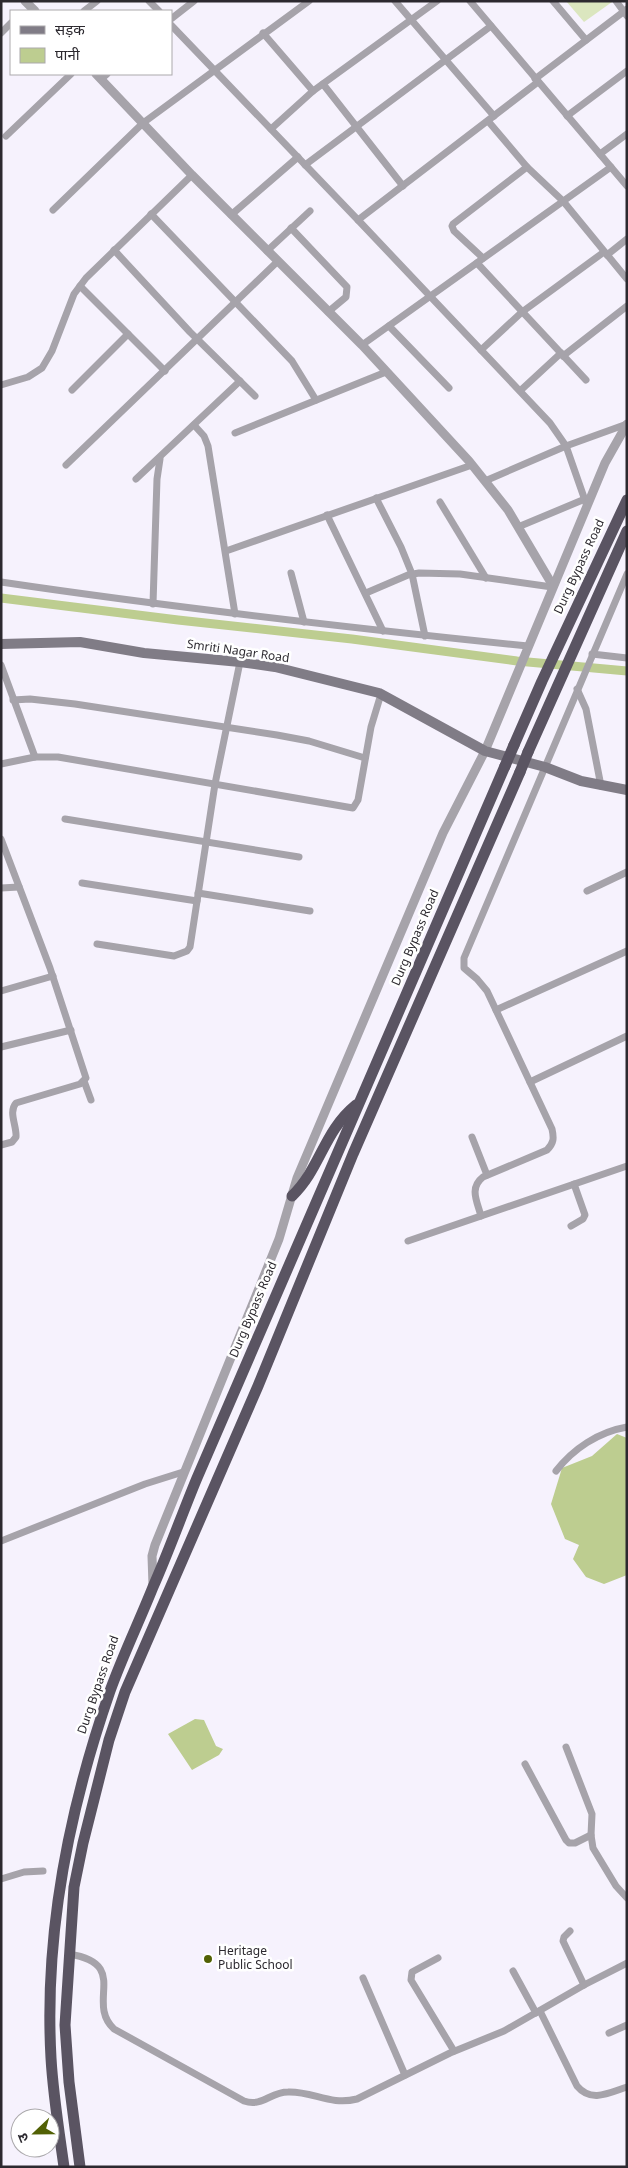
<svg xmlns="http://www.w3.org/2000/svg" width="628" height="2168" font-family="Georgia,'Noto Sans Devanagari',serif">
	<rect width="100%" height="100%" fill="#f6f2fd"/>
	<path fill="#dbe6bf" d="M566,1h46v1l-28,20z"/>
	<g fill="#bdcd90">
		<path d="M617,1434l10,4v137l-23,9 -18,-7 -13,-18 6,-14 -14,-6 -14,-35 11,-36 30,-12z"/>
		<path d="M195,1719l9,1 12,26 7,3 -4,6 -27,15 -24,-36z"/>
	</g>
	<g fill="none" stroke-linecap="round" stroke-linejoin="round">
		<path stroke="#bdcd90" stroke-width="9" d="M1,598l177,22 174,19 165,22 110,10"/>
		<g stroke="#a6a3aa" stroke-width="7">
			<path d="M149,1l10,10"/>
			<path d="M395,1l99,115"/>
			<path d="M470,1l157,185"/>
			<path d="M553,1l33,39"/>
			<path d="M616,1l11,15"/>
			<path d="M84,11l13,-10"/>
			<path d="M171,19l23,-18"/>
			<path d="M171,25l187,195"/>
			<path d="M1,33l10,-10"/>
			<path d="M263,33l50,58"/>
			<path d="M101,79l6,-5"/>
			<path d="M535,79l92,-70"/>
			<path d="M538,82l-180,138 192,203 16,23 21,60"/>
			<path d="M323,84l80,102"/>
			<path d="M567,116l60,-45"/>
			<path d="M488,121l39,46 36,34 64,78"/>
			<path d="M271,129l42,-38 124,-90"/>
			<path d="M6,136l65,-62"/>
			<path d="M600,154l27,-20"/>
			<path d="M305,165l186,-139"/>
			<path d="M53,210l90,-87 166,-122"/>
			<path d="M151,214l141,147 24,39"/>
			<path d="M231,215l67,-58"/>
			<path d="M291,228l56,59 -1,10 -18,15"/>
			<path d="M114,250l76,82 65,64"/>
			<path d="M267,251l43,-40"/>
			<path d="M607,255l20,-16"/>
			<path d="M483,258l-29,-27 -2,-5 1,-2 74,-57"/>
			<path d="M477,263l109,117"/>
			<path d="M80,286l85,85"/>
			<path d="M389,326l60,62"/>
			<path d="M362,345l249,-178"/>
			<path d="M481,350l41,-38 82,-60"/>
			<path d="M563,356l64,-50"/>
			<path d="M1,385l27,-8 14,-9 10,-17 22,-57 12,-16 106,-103"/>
			<path d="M72,390l56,-56"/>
			<path d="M521,390l40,-37"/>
			<path d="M194,425l10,11 4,10 27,168"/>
			<path d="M235,433l151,-61"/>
			<path d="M66,465l212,-204"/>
			<path d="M136,479l104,-98"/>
			<path d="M485,481l81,-35 61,-22"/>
			<path d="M376,498l25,49 11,27 13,62"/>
			<path d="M440,502l46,76"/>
			<path d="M327,515l56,116"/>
			<path d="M518,527l67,-28"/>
			<path d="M226,551l246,-86"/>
			<path d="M291,573l13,49"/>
			<path d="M1,582c175,26 351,46 527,64"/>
			<path d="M366,593l42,-18 11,-2 41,1 92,13"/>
			<path d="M153,604l4,-125 3,-20"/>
			<path d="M592,654l35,4"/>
			<path d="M1,665l34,92"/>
			<path d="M577,689l9,20 15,77"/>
			<path d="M13,700l17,-1 45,5 202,31 32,6 56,17"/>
			<path d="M1,764l34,-7h23l295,51 5,-8 13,-73 10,-33"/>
			<path d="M65,819l234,38"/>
			<path d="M1,839l49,129 36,110 -6,6 -64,19c-8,9 1,23 0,34l-4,5 -11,3"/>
			<path d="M82,883l115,18"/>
			<path d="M1,888l18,-1"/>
			<path d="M587,891l40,-19"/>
			<path d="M198,893l112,18"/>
			<path d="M97,944l77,12 13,-5 3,-4 25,-163 25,-122"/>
			<path d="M1,991l52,-15"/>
			<path d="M496,1010l131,-59"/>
			<path d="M1,1047l70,-17"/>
			<path d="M84,1081l7,19"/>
			<path d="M530,1082l97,-46"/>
			<path d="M472,1137l15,38"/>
			<path d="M481,1216c-4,-15 -12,-28 2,-39l64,-27c7,-7 7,-12 5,-21l-65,-138 -10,-12 -13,-11v-10l163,-384"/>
			<path d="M571,1226l12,-7 2,-4 -11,-31"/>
			<path d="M408,1241l219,-75"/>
			<path d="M556,1471c17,-22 42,-39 71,-44"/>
			<path d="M1,1541l144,-57 38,-12"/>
			<path d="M566,1747l26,67 -1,21 2,13 23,38 11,12"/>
			<path d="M525,1764l41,76 3,3h6l16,-8"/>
			<path d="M1,1879l23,-7 19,-1"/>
			<path d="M570,1931l-6,6 -1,4 21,44"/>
			<path d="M69,1954c62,10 16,48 45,75l130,72c19,6 26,-9 44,-9 25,-1 42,14 69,7l93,-46 54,-22 80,-46 43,-22"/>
			<path d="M438,1958l-26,14 -1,8 43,71"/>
			<path d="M513,1971l23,42"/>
			<path d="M363,1978l42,97"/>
			<path d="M540,2011l37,75c14,17 32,7 50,1"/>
			<path d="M609,2033l18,-8"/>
		</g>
		<g stroke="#a6a3aa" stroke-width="9">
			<path d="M25,1l10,10"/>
			<path d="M96,74l96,101 170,170 107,116 39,49 45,76"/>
			<path d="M153,1585l-1,-29 3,-11 124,-306 18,-61 146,-345 42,-82 120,-288 22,-39"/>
		</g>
		<path stroke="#807c86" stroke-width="10" d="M1,644l79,-2 64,11 96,9 35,5 104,26 106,58 60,16 36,14 46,9"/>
		<g stroke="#5a5462" stroke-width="11">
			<path d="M514,745l28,-64 85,-181"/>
			<path d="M528,752l99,-221"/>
			<path d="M292,1196c29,-28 31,-64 64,-91"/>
			<path d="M64,2167c-5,-36 -11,-73 -13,-109 -7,-125 18,-249 59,-367 13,-36 29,-69 43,-104 16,-36 29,-73 44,-109l308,-712"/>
			<path d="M80,2167l-11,-85 -4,-57 9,-138 9,-44 26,-103 16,-48 133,-306 95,-232 167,-382"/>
		</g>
		<g stroke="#5a5462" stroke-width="11">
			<path d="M505,766l9,-21"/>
			<path d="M520,772l8,-20"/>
		</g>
	</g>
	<circle fill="#526105" stroke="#fff" stroke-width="2" cx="208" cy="1959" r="5"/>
	<g text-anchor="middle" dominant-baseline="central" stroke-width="5" stroke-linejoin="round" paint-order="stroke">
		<g font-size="12" fill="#2c292f" stroke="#fff">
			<text transform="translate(580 567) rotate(-65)">Durg Bypass Road</text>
			<text transform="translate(238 652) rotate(8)">Smriti Nagar Road</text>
			<text transform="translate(416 938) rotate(-67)">Durg Bypass Road</text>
			<text transform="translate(254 1310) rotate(-67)">Durg Bypass Road</text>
			<text transform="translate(99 1685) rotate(-71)">Durg Bypass Road</text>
		</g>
		<g font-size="12" fill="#2c292f" stroke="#fff" text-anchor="start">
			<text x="218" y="1952">Heritage<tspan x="218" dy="14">Public School</tspan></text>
		</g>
	</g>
	<rect width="628" height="2168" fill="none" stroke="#2c292f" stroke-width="5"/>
	<rect x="10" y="10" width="162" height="65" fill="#ffffff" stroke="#aba9ac"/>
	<rect x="20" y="26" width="25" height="8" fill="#807c86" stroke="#aba9ac"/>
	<text x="55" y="35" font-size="15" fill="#2c292f">सड़क</text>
	<rect x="20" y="48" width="25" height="15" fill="#bdcd90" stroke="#aba9ac"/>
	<text x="55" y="60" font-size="15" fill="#2c292f">पानी</text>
	<g transform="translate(35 2133) rotate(248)"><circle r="24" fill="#ffffff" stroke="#aba9ac"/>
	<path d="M0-4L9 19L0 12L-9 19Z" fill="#526105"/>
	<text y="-8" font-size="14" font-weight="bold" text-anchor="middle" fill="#2c292f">उ</text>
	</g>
</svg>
